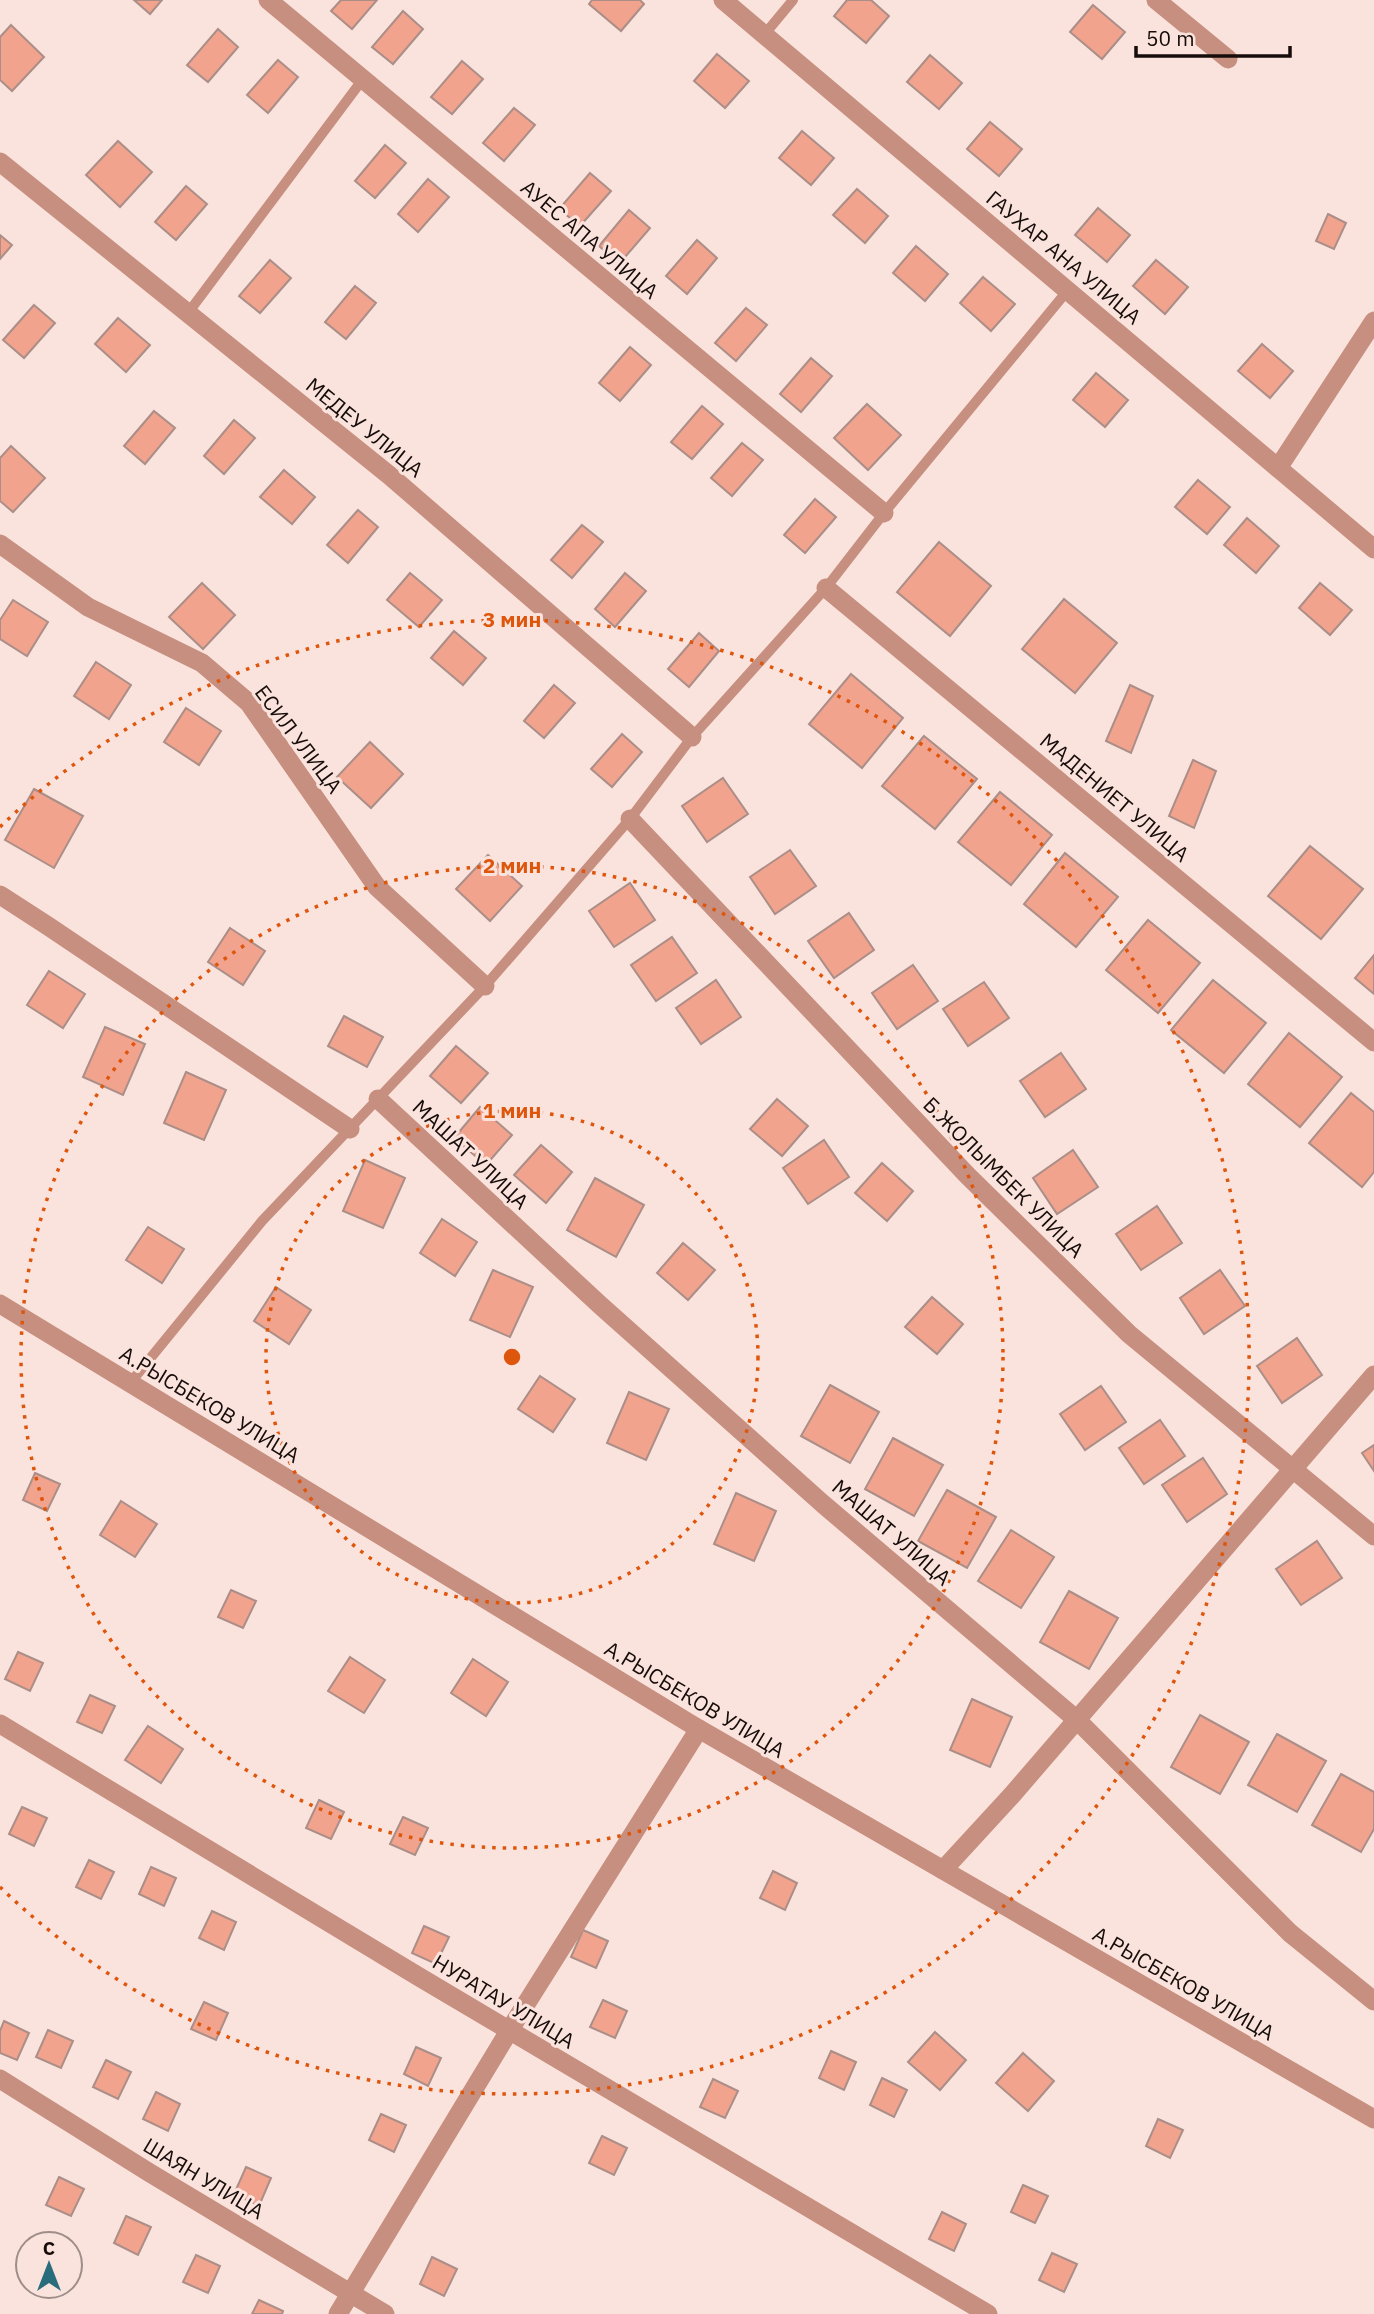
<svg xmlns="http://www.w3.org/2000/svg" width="1374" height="2314" font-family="'IBM Plex Sans',sans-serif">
	<rect width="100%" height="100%" fill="#fbe3dd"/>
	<g fill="#f1a38e" stroke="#aa8e87" stroke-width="2">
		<path d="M134,0h28l-12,14z"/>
		<path d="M341,0h36l-25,29 -21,-18z"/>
		<path d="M592,0h48l4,4 -23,27 -32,-27z"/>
		<path d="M847,0h24l18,16 -23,27 -32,-27z"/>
		<path d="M1093,5l32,27 -23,27 -32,-27z"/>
		<path d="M403,11l20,18 -30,35 -21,-17z"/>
		<path d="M11,25l33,32 -32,34 -12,-11v-43z"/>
		<path d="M218,29l20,18 -30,35 -21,-17z"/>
		<path d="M717,54l32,27 -24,27 -31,-27z"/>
		<path d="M930,55l32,28 -23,26 -32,-27z"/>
		<path d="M278,60l20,17 -30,36 -21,-18z"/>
		<path d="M462,61l21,18 -31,35 -21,-17z"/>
		<path d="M514,108l21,17 -31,36 -21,-18z"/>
		<path d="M990,122l32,27 -23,27 -32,-27z"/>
		<path d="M802,131l32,27 -23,27 -32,-27z"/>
		<path d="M118,141l34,31 -32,35 -34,-32z"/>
		<path d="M385,145l21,18 -31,35 -20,-17z"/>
		<path d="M590,173l21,18 -31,35 -21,-17z"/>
		<path d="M428,179l21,18 -31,35 -20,-18z"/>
		<path d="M186,186l21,18 -31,36 -21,-18z"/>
		<path d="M857,189l31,27 -23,27 -32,-28z"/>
		<path d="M1098,208l32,27 -23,27 -32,-27z"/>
		<path d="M629,210l21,18 -31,36 -20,-18z"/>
		<path d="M1328,214l18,9 -12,26 -18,-8z"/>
		<path d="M0,235l12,10 -12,14z"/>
		<path d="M697,240l20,18 -30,36 -21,-18z"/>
		<path d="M916,246l32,28 -23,27 -32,-28z"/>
		<path d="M270,260l21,18 -31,35 -21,-17z"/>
		<path d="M1156,260l32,27 -23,27 -32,-28z"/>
		<path d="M983,277l32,27 -24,27 -31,-28z"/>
		<path d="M355,286l21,17 -30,36 -21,-17z"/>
		<path d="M34,305l21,18 -31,35 -21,-18z"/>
		<path d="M746,308l21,17 -31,36 -21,-18z"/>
		<path d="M118,318l32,27 -24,27 -31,-28z"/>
		<path d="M1262,344l31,27 -23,27 -32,-27z"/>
		<path d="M630,347l21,18 -31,36 -21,-18z"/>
		<path d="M811,358l21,18 -31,36 -21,-18z"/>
		<path d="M1096,373l32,27 -23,27 -32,-27z"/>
		<path d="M867,404l34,31 -33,35 -34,-32z"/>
		<path d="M702,406l21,18 -31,35 -21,-17z"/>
		<path d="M154,411l21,17 -30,36 -21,-18z"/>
		<path d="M234,420l21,18 -31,36 -20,-18z"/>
		<path d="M742,443l21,17 -31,36 -21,-18z"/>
		<path d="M11,446l34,32 -32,34 -13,-11v-43z"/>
		<path d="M284,470l31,27 -23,27 -32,-27z"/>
		<path d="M1198,480l32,27 -23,27 -32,-27z"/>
		<path d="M815,499l21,18 -31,36 -21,-18z"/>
		<path d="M358,510l20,17 -30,36 -21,-18z"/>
		<path d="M1247,518l32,28 -23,27 -32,-28z"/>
		<path d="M582,525l21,17 -31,36 -21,-18z"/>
		<path d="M939,542l52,44 -41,50 -53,-44z"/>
		<path d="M410,573l32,27 -23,27 -32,-27z"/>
		<path d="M625,573l21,18 -31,36 -20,-18z"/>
		<path d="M202,583l33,32 -32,34 -34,-32z"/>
		<path d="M1320,583l32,27 -22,25 -31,-27z"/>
		<path d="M1064,599l53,44 -42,50 -53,-44z"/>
		<path d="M13,600l35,22 -21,34 -27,-17v-19z"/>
		<path d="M454,631l32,27 -23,27 -32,-27z"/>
		<path d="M699,633l20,18 -30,36 -21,-18z"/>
		<path d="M96,662l35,23 -22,34 -35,-23z"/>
		<path d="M851,674l52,44 -41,50 -53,-44z"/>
		<path d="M554,685l21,18 -31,35 -20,-17z"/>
		<path d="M1130,685l23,11 -22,57 -25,-12z"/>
		<path d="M186,708l35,23 -22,34 -35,-23z"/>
		<path d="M622,734l20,18 -30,35 -21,-18z"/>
		<path d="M924,736l53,43 -42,50 -53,-43z"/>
		<path d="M370,742l33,32 -32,34 -34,-31z"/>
		<path d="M1193,760l23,11 -22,57 -25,-12z"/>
		<path d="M723,778l25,36 -41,28 -25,-36z"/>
		<path d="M34,789l49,27 -29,52 -49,-28z"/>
		<path d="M1000,792l52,43 -41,50 -53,-43z"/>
		<path d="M1310,846l53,43 -42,50 -53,-43z"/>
		<path d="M790,850l26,36 -41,28 -25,-37z"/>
		<path d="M1065,853l53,44 -42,50 -52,-43z"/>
		<path d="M488,855l34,31 -32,35 -34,-32z"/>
		<path d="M630,883l25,37 -41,27 -25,-36z"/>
		<path d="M849,913l25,37 -40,28 -26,-37z"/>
		<path d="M1148,920l52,43 -42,50 -52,-43z"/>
		<path d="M230,928l35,23 -22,34 -35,-23z"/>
		<path d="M672,937l25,36 -41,28 -25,-36z"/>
		<path d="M1374,955v39l-19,-16z"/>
		<path d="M913,965l25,36 -41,28 -25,-36z"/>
		<path d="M49,971l36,23 -22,34 -36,-23z"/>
		<path d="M716,980l25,37 -40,27 -25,-36z"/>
		<path d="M1213,980l53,43 -42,50 -53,-43z"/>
		<path d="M984,982l25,36 -41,28 -25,-37z"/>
		<path d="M344,1016l39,21 -16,30 -39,-21z"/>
		<path d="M105,1027l40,17 -22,51 -40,-18z"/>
		<path d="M1289,1033l53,44 -42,50 -52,-43z"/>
		<path d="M456,1046l32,27 -27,30 -31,-27z"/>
		<path d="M1061,1053l25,36 -41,28 -25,-36z"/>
		<path d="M186,1072l40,18 -22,50 -40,-17z"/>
		<path d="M1351,1093l23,19v60l-12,15 -53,-44z"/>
		<path d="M777,1099l31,27 -26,30 -32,-27z"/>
		<path d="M480,1107l32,28 -26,30 -32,-27z"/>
		<path d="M824,1140l25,37 -41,27 -25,-36z"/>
		<path d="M541,1145l31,27 -26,31 -32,-28z"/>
		<path d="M1073,1150l25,37 -41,27 -24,-36z"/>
		<path d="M365,1160l40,18 -22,50 -40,-17z"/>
		<path d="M882,1163l31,28 -26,30 -32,-28z"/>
		<path d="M595,1178l49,27 -28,52 -49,-27z"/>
		<path d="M1157,1206l25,37 -41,27 -25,-36z"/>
		<path d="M442,1219l35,23 -22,34 -35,-23z"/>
		<path d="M148,1227l36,22 -22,34 -36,-23z"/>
		<path d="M683,1243l32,27 -27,30 -31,-27z"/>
		<path d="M493,1270l40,17 -23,50 -40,-17z"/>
		<path d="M1220,1270l25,36 -41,28 -24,-36z"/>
		<path d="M276,1287l35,23 -22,34 -35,-23z"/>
		<path d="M932,1297l31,27 -26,30 -32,-27z"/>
		<path d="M1297,1338l25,37 -40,28 -25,-37z"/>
		<path d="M540,1376l35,23 -22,33 -35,-23z"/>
		<path d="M830,1385l49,27 -29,51 -49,-27z"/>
		<path d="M1101,1386l25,36 -41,28 -25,-36z"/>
		<path d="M629,1392l40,17 -23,51 -39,-17z"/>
		<path d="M1160,1420l25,36 -41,28 -25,-36z"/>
		<path d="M893,1438l50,27 -29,51 -49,-27z"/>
		<path d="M1374,1445v26l-12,-18z"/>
		<path d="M1203,1458l24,36 -40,28 -25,-37z"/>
		<path d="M35,1473l25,11 -13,27 -24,-11z"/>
		<path d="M947,1490l49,27 -29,51 -49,-27z"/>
		<path d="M736,1493l40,18 -22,50 -40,-17z"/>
		<path d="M121,1501l36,23 -22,33 -35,-22z"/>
		<path d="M1011,1530l43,27 -33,51 -43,-27z"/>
		<path d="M1317,1541l25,37 -41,27 -25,-36z"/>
		<path d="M231,1590l25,11 -13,27 -25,-11z"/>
		<path d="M1069,1591l49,27 -29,51 -49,-27z"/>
		<path d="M18,1652l25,11 -13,28 -25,-12z"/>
		<path d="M350,1657l35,23 -21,33 -36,-22z"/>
		<path d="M473,1659l35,23 -22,34 -35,-23z"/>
		<path d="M90,1695l25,11 -13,27 -25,-11z"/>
		<path d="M972,1699l40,18 -22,50 -40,-17z"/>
		<path d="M1200,1715l49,27 -29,52 -49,-27z"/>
		<path d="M148,1726l35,23 -22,34 -36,-23z"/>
		<path d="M1277,1734l49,27 -29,51 -49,-27z"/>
		<path d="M1341,1774l33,18v37l-13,23 -49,-27z"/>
		<path d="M319,1800l25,12 -13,27 -25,-11z"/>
		<path d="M22,1807l25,11 -13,28 -25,-12z"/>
		<path d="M403,1817l25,11 -13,27 -25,-11z"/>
		<path d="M89,1860l25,12 -13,27 -25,-12z"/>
		<path d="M151,1867l25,11 -12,28 -25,-12z"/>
		<path d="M773,1871l24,12 -12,27 -25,-12z"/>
		<path d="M212,1911l24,11 -12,28 -25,-12z"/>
		<path d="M424,1926l25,11 -13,27 -24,-11z"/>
		<path d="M583,1930l25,11 -12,27 -25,-11z"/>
		<path d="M603,2000l24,11 -12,27 -25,-11z"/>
		<path d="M204,2002l24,11 -12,27 -25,-11z"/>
		<path d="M4,2021l25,12 -12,27 -17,-7v-22z"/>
		<path d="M48,2030l25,11 -12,27 -25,-11z"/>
		<path d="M935,2032l31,28 -26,30 -32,-28z"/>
		<path d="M416,2047l25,11 -13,28 -24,-12z"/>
		<path d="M831,2051l25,11 -12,28 -25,-12z"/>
		<path d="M1023,2053l31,28 -26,30 -32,-28z"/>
		<path d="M106,2060l25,12 -13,27 -25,-12z"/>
		<path d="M882,2078l25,12 -13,27 -24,-12z"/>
		<path d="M713,2079l25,12 -13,27 -25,-11z"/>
		<path d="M156,2092l24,12 -12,27 -25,-12z"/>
		<path d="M381,2114l25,11 -12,27 -25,-12z"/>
		<path d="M1158,2119l25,11 -13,28 -24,-12z"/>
		<path d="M602,2136l25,12 -13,27 -25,-12z"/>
		<path d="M246,2167l25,11 -12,28 -25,-12z"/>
		<path d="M59,2177l25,12 -13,27 -25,-11z"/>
		<path d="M1023,2185l25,11 -13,27 -24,-11z"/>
		<path d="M942,2212l24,12 -12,27 -25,-12z"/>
		<path d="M126,2216l25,11 -13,28 -24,-12z"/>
		<path d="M1052,2253l25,11 -13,28 -25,-12z"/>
		<path d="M196,2255l24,11 -12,27 -25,-11z"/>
		<path d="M432,2257l25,12 -13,27 -24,-12z"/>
		<path d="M259,2300l24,11 -1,3h-30z"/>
	</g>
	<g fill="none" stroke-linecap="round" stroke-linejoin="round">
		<g stroke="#c68f7f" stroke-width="10">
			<path d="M764,35l29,-35"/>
			<path d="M188,313l175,-234"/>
			<path d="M131,1382l131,-161 223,-235 145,-167 62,-82 134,-149 58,-75 184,-223"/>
		</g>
		<g stroke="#c68f7f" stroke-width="19">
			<path d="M268,0l616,513"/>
			<path d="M723,0l651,549"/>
			<path d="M1156,0l72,59"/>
			<path d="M0,162l389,313 303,262"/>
			<path d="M1278,468l96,-147"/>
			<path d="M0,544l88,63 114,56 47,40 128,184 108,99"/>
			<path d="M826,588l548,454"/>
			<path d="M630,819l338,357 161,158 245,202"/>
			<path d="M0,895l48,31 302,203"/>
			<path d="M378,1099l222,206 223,199 254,216 213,213 84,68"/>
			<path d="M0,1304l699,425 675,390"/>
			<path d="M0,1724l421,254 567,336"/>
			<path d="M943,1870l69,-75 362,-420"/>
			<path d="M0,2079l150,94 235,141"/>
			<path d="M338,2314l171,-283 190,-302"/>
		</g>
	</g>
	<g fill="none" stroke="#de550c" stroke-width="3.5" stroke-dasharray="3.5 7">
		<circle cx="512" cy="1357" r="246"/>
		<circle cx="512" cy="1357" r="491"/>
		<path d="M0 827A737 737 0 1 1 0 1887"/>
	</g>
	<g text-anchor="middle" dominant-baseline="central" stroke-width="6" stroke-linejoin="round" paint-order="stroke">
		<g font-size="21" fill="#160c0a" stroke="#fbe3dd">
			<text transform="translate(590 239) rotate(40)">АУЕС АПА УЛИЦА</text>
			<text transform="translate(1064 257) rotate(40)">ГАУХАР АНА УЛИЦА</text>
			<text transform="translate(365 427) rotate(39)">МЕДЕУ УЛИЦА</text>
			<text transform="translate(299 739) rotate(53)">ЕСИЛ УЛИЦА</text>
			<text transform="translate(1115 797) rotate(40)">МАДЕНИЕТ УЛИЦА</text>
			<text transform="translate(471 1154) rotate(43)">МАШАТ УЛИЦА</text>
			<text transform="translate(1004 1177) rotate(45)">Б.ЖОЛЫМБЕК УЛИЦА</text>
			<text transform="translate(210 1404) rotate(31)">А.РЫСБЕКОВ УЛИЦА</text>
			<text transform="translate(892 1532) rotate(41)">МАШАТ УЛИЦА</text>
			<text transform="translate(695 1699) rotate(31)">А.РЫСБЕКОВ УЛИЦА</text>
			<text transform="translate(1184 1983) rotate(30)">А.РЫСБЕКОВ УЛИЦА</text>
			<text transform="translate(504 2001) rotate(31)">НУРАТАУ УЛИЦА</text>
			<text transform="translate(204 2178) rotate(31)">ШАЯН УЛИЦА</text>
		</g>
	</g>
	<circle cx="512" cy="1357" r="10" fill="#de550c" stroke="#fbe3dd" stroke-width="3.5"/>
	<g font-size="21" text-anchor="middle" font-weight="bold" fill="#de550c" stroke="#fbe3dd" stroke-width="6" stroke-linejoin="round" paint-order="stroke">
		<text x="512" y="627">3 мин</text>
		<text x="512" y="873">2 мин</text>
		<text x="512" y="1118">1 мин</text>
	</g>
	<g transform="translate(49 2265)"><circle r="33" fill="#fbe3dd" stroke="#9f8d89" stroke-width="2"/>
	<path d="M0-5L12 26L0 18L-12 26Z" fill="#296d7d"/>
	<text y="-10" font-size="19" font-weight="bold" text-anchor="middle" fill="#160c0a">С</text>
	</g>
	<path d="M1136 46v10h154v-10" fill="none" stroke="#160c0a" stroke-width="3.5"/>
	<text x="1146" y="46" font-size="21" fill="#160c0a" stroke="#fbe3dd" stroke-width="5" paint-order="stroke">50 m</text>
</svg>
